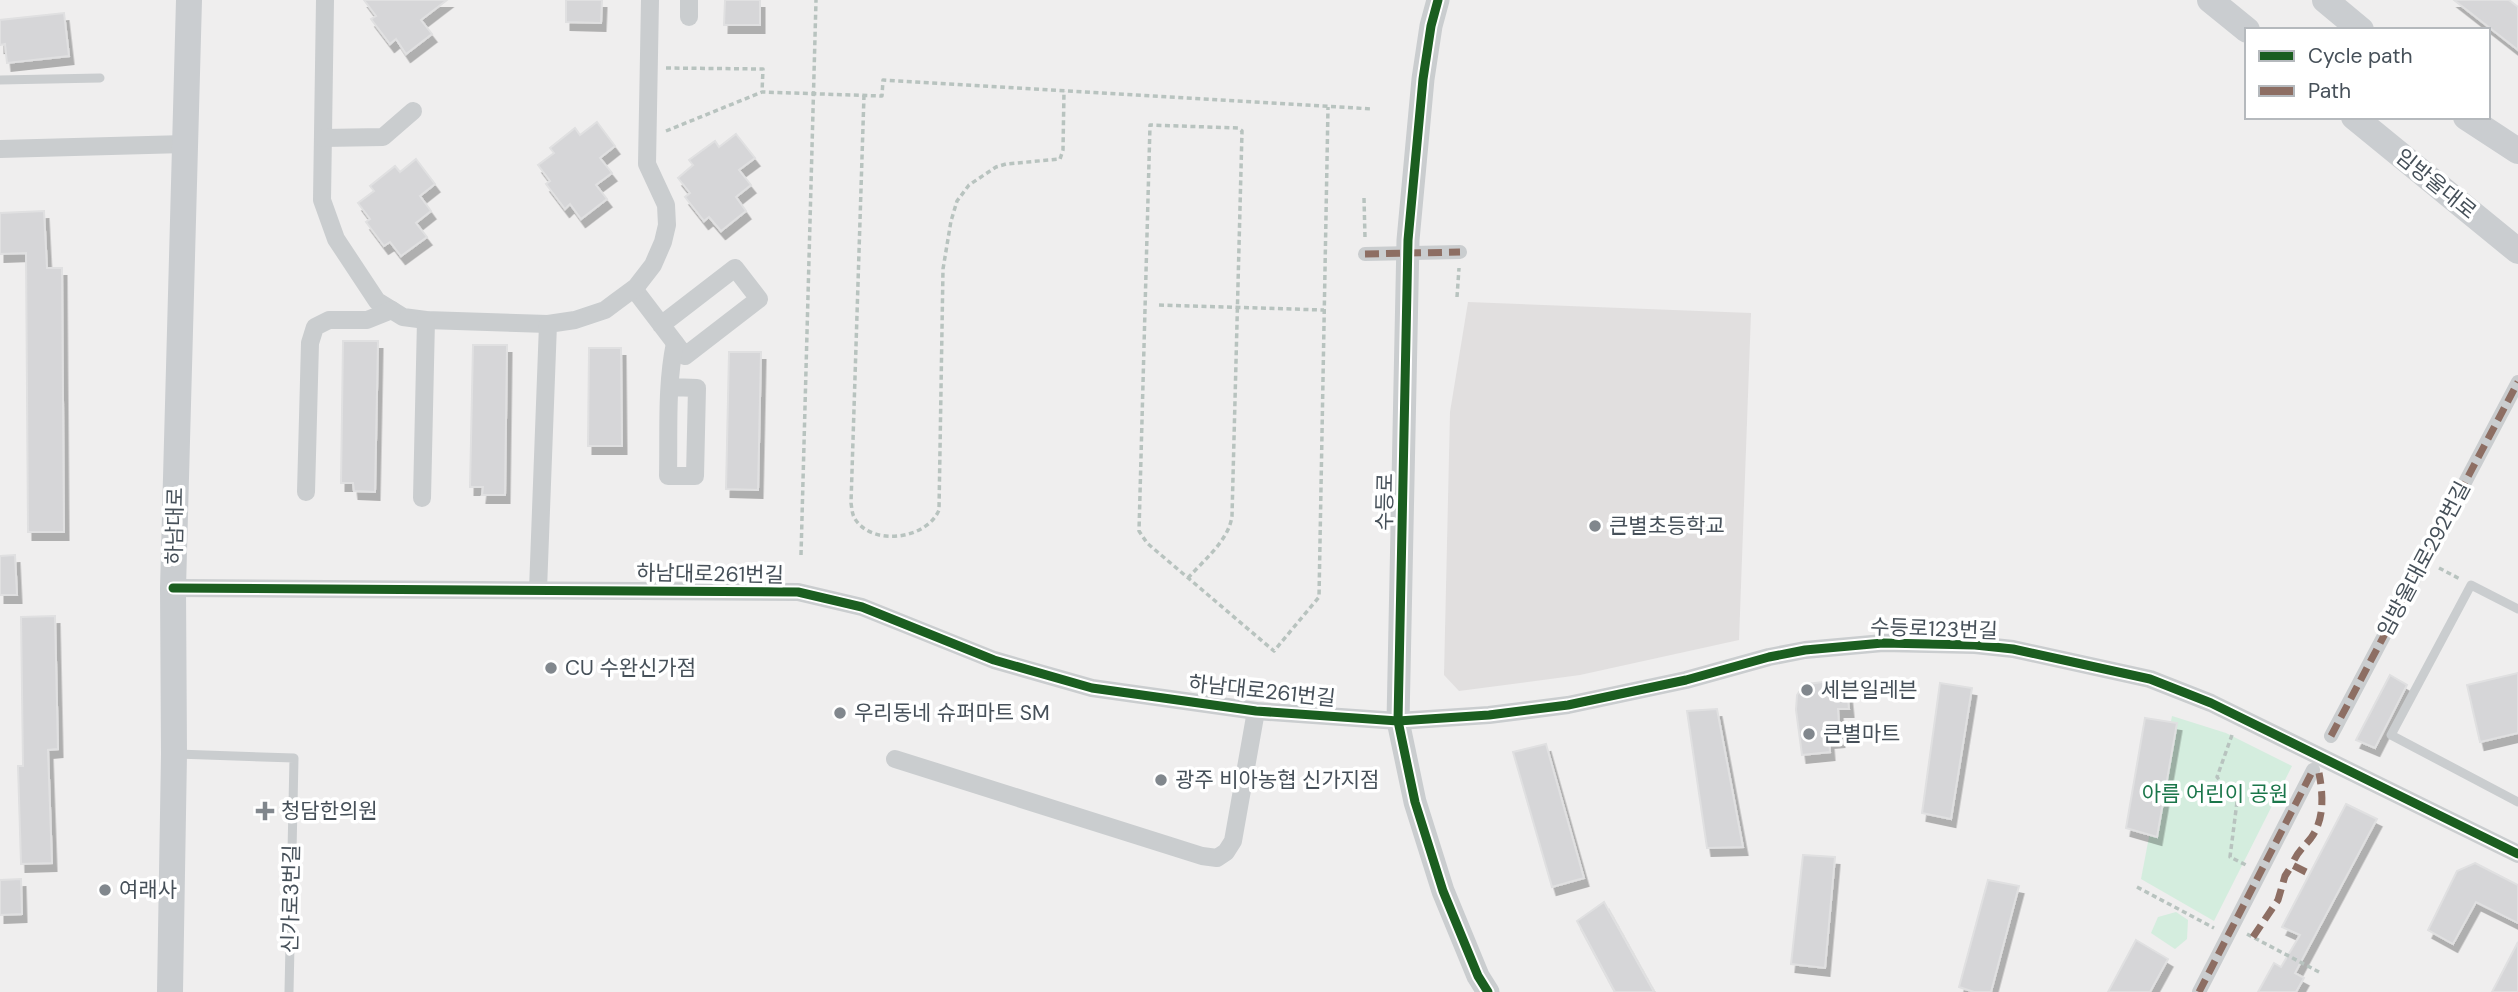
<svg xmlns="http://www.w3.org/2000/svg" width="2518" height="992" font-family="'DM Sans','Noto Sans KR',sans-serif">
	<defs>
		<filter id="shadow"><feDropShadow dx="4.5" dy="8" stdDeviation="0" flood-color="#0004"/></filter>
	</defs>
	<rect width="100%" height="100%" fill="#efeeee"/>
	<path fill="#e1dfdf" d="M1468,302l283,11 -12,327 -159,35 -121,16 -15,-16 6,-263z"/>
	<g fill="#d4edde">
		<path d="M2172,716l54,17 66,33 -78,155 -73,-42z"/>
		<path d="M2176,912l12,8 -1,19 -12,10 -24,-16 7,-16z"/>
	</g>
	<g fill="#d6d6d8" stroke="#e0e0e1" stroke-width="2" filter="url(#shadow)">
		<path d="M364,0h83l-26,20 11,14 -26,20 -10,-15 -6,5 -19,-25 5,-3z"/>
		<path d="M566,0h36l-1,23 -35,-1z"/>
		<path d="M725,0h35v25h-36z"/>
		<path d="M2454,0h55l9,7v43z"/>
		<path d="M64,13l5,43 -62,7 -2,-19 -5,1v-25z"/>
		<path d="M597,122l18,24 -15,12 12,15 -16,12 11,14 -26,20 -11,-15 -5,5 -19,-25 4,-3 -12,-16 16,-12 -4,-5 25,-20 5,7z"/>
		<path d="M736,134l19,24 -16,12 12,15 -15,12 10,14 -25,20 -12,-14 -5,4 -19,-24 5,-4 -12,-15 15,-13 -4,-5 26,-19 4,6z"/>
		<path d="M416,159l19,25 -15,12 11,15 -15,12 11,14 -26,19 -11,-14 -6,4 -18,-24 4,-3 -12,-16 16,-12 -4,-5 25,-20 5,6z"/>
		<path d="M44,211l3,57h15l2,264h-36l-2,-279 -26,1v-41z"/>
		<path d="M343,341h35l-3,151 -21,-1 -1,-8h-12z"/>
		<path d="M473,345h34l-2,150h-23l1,-8h-13z"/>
		<path d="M589,348h32l1,98h-34z"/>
		<path d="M729,352h32l-3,138 -32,-1z"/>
		<path d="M15,555l2,40h-17v-39z"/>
		<path d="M55,616l3,133 -10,1 4,113 -31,1 -3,-98h5l-2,-149z"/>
		<path d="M2518,673v60l-38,9 -13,-57z"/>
		<path d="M2390,675l17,10 -32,63 -19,-8z"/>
		<path d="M1846,679l3,30h-11l2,30 -11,1 1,12 -28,3 -6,-45 1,-15 6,-9 4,-2z"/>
		<path d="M1940,683l32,5 -21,131 -29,-6z"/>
		<path d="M1717,709l26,138 -36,1 -20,-137z"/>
		<path d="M2145,718l32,5 -20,114 -31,-9z"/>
		<path d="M1546,744l38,134 -32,9 -39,-135z"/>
		<path d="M2346,804l31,15 -82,154 9,5 -8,14h-38l16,-29 7,4 19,-32 -18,-8z"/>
		<path d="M1803,855l32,2 -10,111 -34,-4z"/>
		<path d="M2475,863l43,22v38l-42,-21 -23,42 -25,-14 29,-59z"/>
		<path d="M21,879l1,35 -22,1v-35z"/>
		<path d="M1988,880l31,6 -28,106h-17l-15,-5z"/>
		<path d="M1604,902l50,90h-39l-38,-71z"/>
		<path d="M2136,940l32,19 -18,33h-42z"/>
		<path d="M2518,942v50h-26z"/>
	</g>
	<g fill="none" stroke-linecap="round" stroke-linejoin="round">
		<g stroke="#b8c3bf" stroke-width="3.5" stroke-dasharray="5 3.5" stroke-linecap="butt">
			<path d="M666,68l97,1 -1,23"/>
			<path d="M864,95l-13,408c1,6 1,11 4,16 18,28 72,20 84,-9l4,-241 8,-48 6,-20 12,-16 27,-18 10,-3 54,-5 3,-9 1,-59"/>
			<path d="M666,131l96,-39 120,4 1,-16 489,29"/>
			<path d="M1364,198l1,40"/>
			<path d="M1457,297l2,-29"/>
			<path d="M1159,305l165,5"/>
			<path d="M801,555l15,-555"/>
			<path d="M2439,568l21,11"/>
			<path d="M1188,578c16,-18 41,-38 44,-62l10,-385 -4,-3 -88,-3 -11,406 8,12 127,108 45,-54 9,-490"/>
			<path d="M2232,735l-15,42 20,25 -7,55 16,8"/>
			<path d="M2137,887l77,41"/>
			<path d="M2247,934l72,38"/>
		</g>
		<g stroke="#cacdcf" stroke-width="9">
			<path d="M0,80l100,-2"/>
			<path d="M2518,609l-47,-24 -80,150 127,67"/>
			<path d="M177,754l117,4 -5,234"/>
		</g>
		<g stroke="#cacdcf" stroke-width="14">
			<path d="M2331,736l187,-354"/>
			<path d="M2199,992l114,-222"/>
		</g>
		<g stroke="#cacdcf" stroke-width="18">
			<path d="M325,0l-3,200 14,39 41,62 26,16 23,3 122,4"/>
			<path d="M689,17v-17"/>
			<path d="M323,138l60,-1 30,-26"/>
			<path d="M0,149l185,-5"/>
			<path d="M634,289l51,67 74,-57 -24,-31 -74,57"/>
			<path d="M670,387l27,1 -2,88h-27c1,-44 -2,-90 7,-133"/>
			<path d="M306,492l4,-149 5,-16 14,-7h38l25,-10"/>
			<path d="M422,498l4,-178"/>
			<path d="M173,588l625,4 64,15 132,53 98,28 164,23 142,10 91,-6 79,-10 118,-25 83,-23 36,-7 78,-7 92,2 38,4 137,30 61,24 307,151"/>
			<path d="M538,590l10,-266 27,-4 30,-10 12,-9 19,-14 17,-22 10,-23 4,-17 -1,-20 -19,-41 3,-164"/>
			<path d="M895,759l307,97 15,2 9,-6 7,-11 23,-130"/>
		</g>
		<path stroke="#cacdcf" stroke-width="23" d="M1438,0l-7,26 -8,53 -15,161 -10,481 17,81 28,89 35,85 10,16"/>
		<g stroke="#cacdd0" stroke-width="26">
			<path d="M2210,0l37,30"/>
			<path d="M2325,0l36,30"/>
			<path d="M2354,117l164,134"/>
			<path d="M2466,117l52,34"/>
			<path d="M170,992l4,-238 -1,-166 16,-588"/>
		</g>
		<path stroke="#cacdcf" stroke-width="14" d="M1365,254l95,-2"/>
		<g stroke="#8d6e63" stroke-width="7" stroke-dasharray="14 7" stroke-linecap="butt">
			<path d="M1365,254l95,-2"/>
			<path d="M2331,736l187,-354"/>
			<path d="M2306,872l-14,-7c4,-12 12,-18 19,-27 14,-19 12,-44 8,-65"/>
			<path d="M2253,937l25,-37 7,-24 7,-11"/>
			<path d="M2199,992l114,-222"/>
		</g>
		<g stroke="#fff" stroke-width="13">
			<g id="cycleway">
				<path d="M1438,0l-7,26 -8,53 -15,161 -10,481 17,81 28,89 35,85 10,16"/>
				<path d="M173,588l625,4 64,15 132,53 98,28 164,23 142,10 91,-6 79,-10 118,-25 83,-23 36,-7 78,-7 92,2 38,4 137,30 61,24 307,151"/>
			</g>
		</g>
		<use href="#cycleway" stroke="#1b5e20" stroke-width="9"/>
	</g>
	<g fill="#81878d" stroke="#fff" stroke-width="2.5">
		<circle cx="1595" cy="526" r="7"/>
		<circle cx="551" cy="668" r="7"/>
		<circle cx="1807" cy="690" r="7"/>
		<circle cx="840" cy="713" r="7"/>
		<circle cx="1809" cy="734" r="7"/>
		<circle cx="1161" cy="780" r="7"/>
		<path d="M261.5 800.5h7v7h7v7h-7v7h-7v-7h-7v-7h7z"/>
		<circle cx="105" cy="890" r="7"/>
	</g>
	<g text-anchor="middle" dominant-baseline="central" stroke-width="7" stroke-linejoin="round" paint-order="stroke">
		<g font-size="21" fill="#465059" stroke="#fff">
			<text transform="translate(2436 184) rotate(39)">임방울대로</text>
			<text transform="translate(1385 502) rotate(-89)">수등로</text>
			<text transform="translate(175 526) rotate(-89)">하남대로</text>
			<text transform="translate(2424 559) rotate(-62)">임방울대로292번길</text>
			<text transform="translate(710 574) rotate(1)">하남대로261번길</text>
			<text transform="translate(1934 629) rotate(2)">수등로123번길</text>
			<text transform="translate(1262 691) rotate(6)">하남대로261번길</text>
			<text transform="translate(291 899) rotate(-89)">신가로3번길</text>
		</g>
		<g font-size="21" fill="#465059" stroke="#fff" text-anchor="start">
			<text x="1609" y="526">큰별초등학교</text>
			<text x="565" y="668">CU 수완신가점</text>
			<text x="1821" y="690">세븐일레븐</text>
			<text x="854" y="713">우리동네 슈퍼마트 SM</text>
			<text x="1823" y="734">큰별마트</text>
			<text x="1175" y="780">광주 비아농협 신가지점</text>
			<text x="281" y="811">청담한의원</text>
			<text x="119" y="890">여래사</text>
		</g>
		<g font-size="21" fill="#1b764a" stroke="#fff">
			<text x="2215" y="794">아름 어린이 공원</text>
		</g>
	</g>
	<rect x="2245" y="28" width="245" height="91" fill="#ffffff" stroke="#b5b9bd" stroke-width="2"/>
	<rect x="2259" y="51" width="35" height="10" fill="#1b5e20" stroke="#b5b9bd" stroke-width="2"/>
	<text x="2308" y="63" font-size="21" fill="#465059">Cycle path</text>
	<rect x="2259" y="86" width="35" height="10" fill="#8d6e63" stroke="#b5b9bd" stroke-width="2"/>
	<text x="2308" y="98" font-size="21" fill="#465059">Path</text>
</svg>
